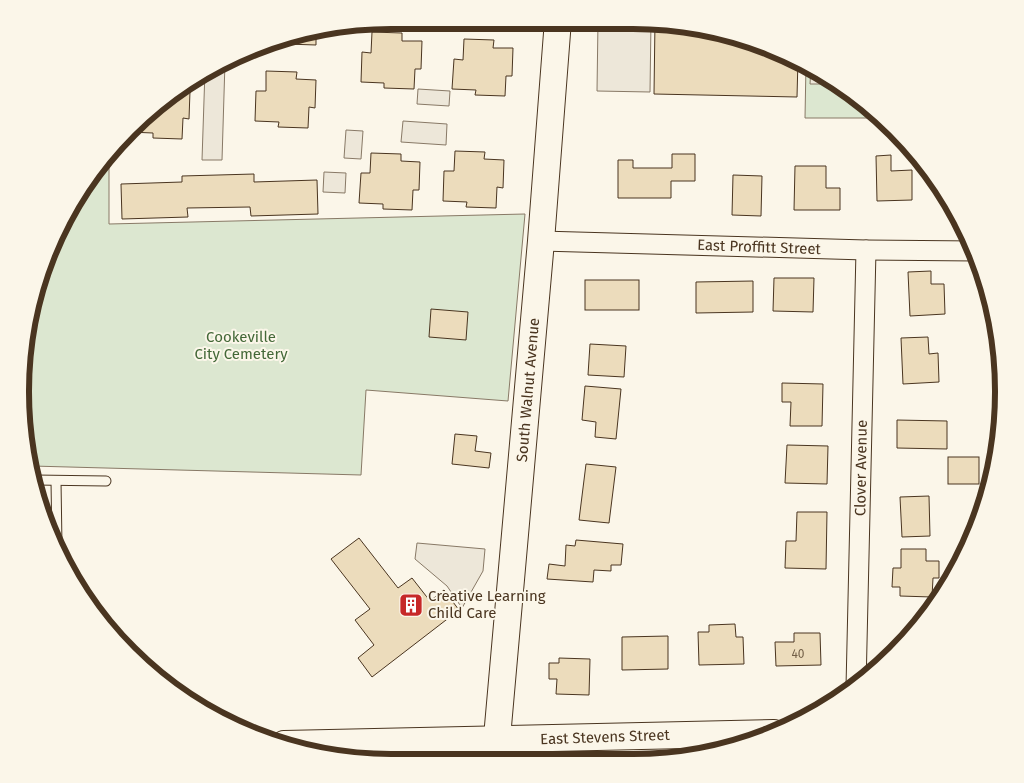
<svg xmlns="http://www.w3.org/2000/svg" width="1024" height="783" font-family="'Fira Sans',sans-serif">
	<rect width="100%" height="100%" fill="#fbf6e9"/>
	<g fill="#dce7d0" stroke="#887966">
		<path d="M806,64l52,33 21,21h-74z"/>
		<path d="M109,154v70l416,-10 -17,187 -142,-11 -5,85 -329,-9 -12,-74 13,-96 37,-90z"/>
	</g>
	<g fill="#ede7d9" stroke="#887966">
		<path d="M598,21h53l-1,71 -53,-1z"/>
		<path d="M225,62l-3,98h-20l3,-90z"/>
		<path d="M811,67l27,17h-28z"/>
		<path d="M418,89l32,2 -1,15 -32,-2z"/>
		<path d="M403,121l44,3 -1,21 -45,-3z"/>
		<path d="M346,130l17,1 -2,28 -17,-1z"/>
		<path d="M324,172l22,1 -1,20 -22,-1z"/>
		<path d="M417,543l68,6 -2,22 -21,37 -15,-22 -32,-27z"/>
	</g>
	<g fill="#ecdcbc" stroke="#4a3520">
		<path d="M655,21l74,12 68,25 1,1 -1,38 -143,-3z"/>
		<path d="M316,30v15l-30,-1v-5h-6l15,-6z"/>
		<path d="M372,32l30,1v8h20l-1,28h-6l-1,20 -30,-1v-5l-23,-1 1,-30 9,1z"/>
		<path d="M464,39l30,1 -1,8h20l-1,28h-6l-1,20 -30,-1 1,-5 -24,-1 2,-30 9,1z"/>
		<path d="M266,71l31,1 -1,7 20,1 -1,28 -6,-1 -1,21 -30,-1 1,-5 -24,-1 1,-30h10z"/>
		<path d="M179,90l11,1 -1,28 -6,-1 -1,21 -29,-1v-5l-24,-1 1,-4z"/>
		<path d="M455,151l30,1 -1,7 20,1 -1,28 -6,-1 -1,21 -30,-1 1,-5 -24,-1 1,-30h10z"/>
		<path d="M371,153l30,1v7l19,1 -1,28h-6l-1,20 -29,-1v-5l-24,-1 2,-30h9z"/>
		<path d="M672,154h23v27h-24v17h-53v-38h15v8h39z"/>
		<path d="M891,155v16l21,-1v30l-35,1 -1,-45z"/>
		<path d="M795,166h31v22h14v22h-46z"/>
		<path d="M254,174v8l63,-2 1,34 -67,2 -1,-9 -63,1 1,9 -66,2 -1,-35 61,-2v-6z"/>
		<path d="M733,175l29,1 -1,40 -29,-1z"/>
		<path d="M931,271v13h13l1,30 -35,2 -2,-44z"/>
		<path d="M774,278h40l-1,34 -40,-1z"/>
		<rect x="585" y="280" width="54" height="30"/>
		<path d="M753,281v31l-57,1v-31z"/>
		<path d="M431,309l37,3 -2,28 -37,-3z"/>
		<path d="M928,337l1,17 9,-1 1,29 -36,2 -2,-46z"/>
		<path d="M590,344l36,2 -2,31 -36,-2z"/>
		<path d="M782,383l41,1 -1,42h-32l1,-24h-9z"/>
		<path d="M585,386l36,3 -5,50 -21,-2 1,-15 -14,-2z"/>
		<path d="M897,420l50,1v28l-50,-1z"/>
		<path d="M455,434l22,2 -2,15 16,2 -2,15 -37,-4z"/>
		<path d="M787,445l41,1 -1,38 -42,-1z"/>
		<rect x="948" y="457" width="31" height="27"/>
		<path d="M586,464l30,3 -7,56 -30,-3z"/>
		<path d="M929,496l1,40 -28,1 -2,-40z"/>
		<path d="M797,512h30l-1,57 -41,-1 1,-27h10z"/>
		<path d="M359,538l39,50 14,-10 18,23 14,-11 15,20 -87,67 -14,-19 16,-13 -19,-25 15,-11 -39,-50z"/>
		<path d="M576,540l47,4 -2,21h-10v6l-17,-1 -1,12 -46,-3 2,-15 16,2 1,-21 9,1z"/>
		<path d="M901,549h25v12h13v17h-6l-1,19 -32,-1v-9h-8l1,-19h8z"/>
		<path d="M735,624l1,13h7l1,27 -45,1 -1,-33h11v-7z"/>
		<path d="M794,633h26l1,32 -45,1 -1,-24h19z"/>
		<path d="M668,636v33l-46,1v-33z"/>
		<path d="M559,658l31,1 -1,36 -33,-1 1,-15h-8v-16h10z"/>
	</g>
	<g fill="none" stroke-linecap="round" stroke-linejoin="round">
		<g stroke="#4a3520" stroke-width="11">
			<g id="lane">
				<path d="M35,480l71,1"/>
				<path d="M56,481l1,64"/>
			</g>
		</g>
		<g stroke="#4a3520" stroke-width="21">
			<g id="street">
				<path d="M541,241l325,9 110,1"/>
				<path d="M856,687l10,-437"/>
			</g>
		</g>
		<g stroke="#4a3520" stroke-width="28">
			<g id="secondary">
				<path d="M284,744l490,-11"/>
				<path d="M495,760l46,-519 17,-221"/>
			</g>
		</g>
		<use href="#lane" stroke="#fbf6e9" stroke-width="9"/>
		<use href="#street" stroke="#fbf6e9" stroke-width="19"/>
		<use href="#secondary" stroke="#fbf6e9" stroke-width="26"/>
	</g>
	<defs>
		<g id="building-square" transform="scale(1.25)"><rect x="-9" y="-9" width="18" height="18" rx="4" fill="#c62828" stroke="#fbf6e9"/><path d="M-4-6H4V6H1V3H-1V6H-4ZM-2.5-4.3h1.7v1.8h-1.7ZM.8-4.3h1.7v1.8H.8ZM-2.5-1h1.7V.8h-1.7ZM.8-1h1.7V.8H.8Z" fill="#fff"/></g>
	</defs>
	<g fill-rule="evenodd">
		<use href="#building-square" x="411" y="605"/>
	</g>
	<g text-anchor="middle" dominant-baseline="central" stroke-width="4" stroke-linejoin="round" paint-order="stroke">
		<g font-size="12" fill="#725f47">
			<text x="798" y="654">40</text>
		</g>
		<g font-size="15" fill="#4a3520" stroke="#fbf6e9">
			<text transform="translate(759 247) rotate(2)">East Proffitt Street</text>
			<text transform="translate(528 390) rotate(-85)">South Walnut Avenue</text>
			<text transform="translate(861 468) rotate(-89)">Clover Avenue</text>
			<text transform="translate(605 737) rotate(-2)">East Stevens Street</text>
		</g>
		<g font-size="15" fill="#436837" stroke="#fbf6e9">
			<text x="241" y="337">Cookeville<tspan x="241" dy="17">City Cemetery</tspan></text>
		</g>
		<g font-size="15" fill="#4a3520" stroke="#fbf6e9" text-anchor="start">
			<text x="428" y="596">Creative Learning<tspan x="428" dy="17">Child Care</tspan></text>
		</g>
	</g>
	<path d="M0 0H1024V783H0ZM391 29H633A362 362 0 0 1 995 391V392A362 362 0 0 1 633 754H391A362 362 0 0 1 29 392V391A362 362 0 0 1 391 29Z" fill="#fbf6e9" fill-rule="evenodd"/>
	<path fill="none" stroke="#4a3520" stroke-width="6" d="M391 29H633A362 362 0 0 1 995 391V392A362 362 0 0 1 633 754H391A362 362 0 0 1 29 392V391A362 362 0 0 1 391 29Z"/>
</svg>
